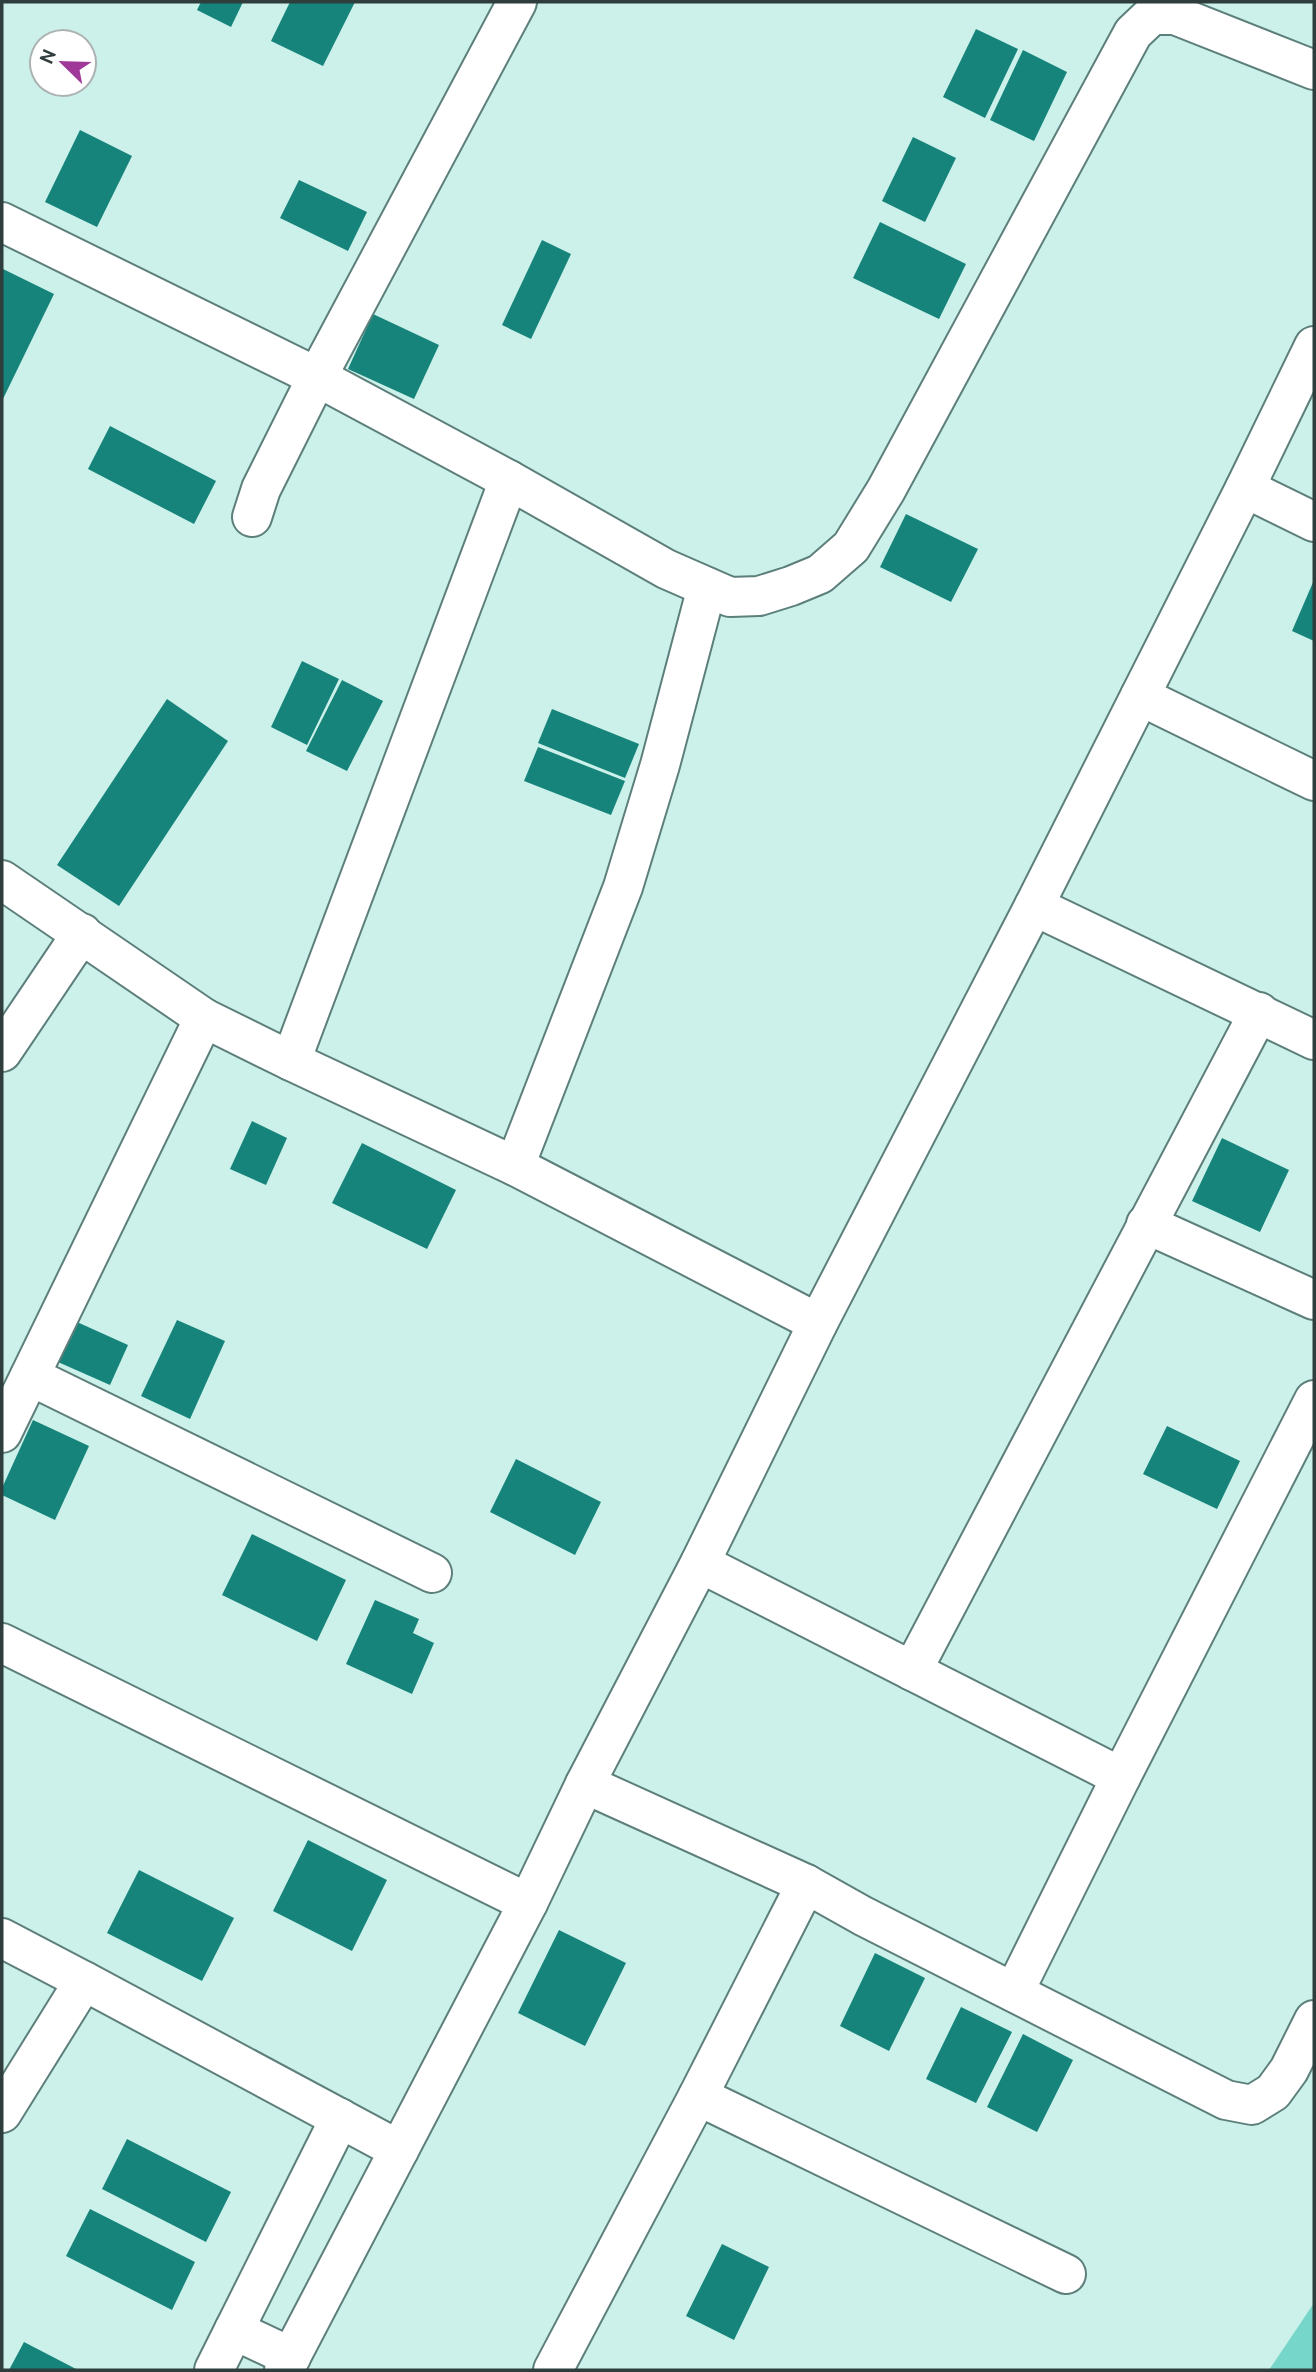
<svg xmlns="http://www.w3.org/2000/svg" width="1316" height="2372" font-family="Cabin,sans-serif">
	<rect width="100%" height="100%" fill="#ccf1eb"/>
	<path fill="#77d6ca" d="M1314,2303v67h-45z"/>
	<g fill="#16847a">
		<path d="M201,2h42l-12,25 -34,-17z"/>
		<path d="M290,2h65l-32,64 -52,-25z"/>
		<path d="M976,29l42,20 -33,69 -42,-21z"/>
		<path d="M1023,50l44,22 -33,69 -44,-21z"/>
		<path d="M80,130l52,26 -35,71 -52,-25z"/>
		<path d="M913,137l43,21 -31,64 -43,-21z"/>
		<path d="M299,180l68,32 -19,39 -68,-33z"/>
		<path d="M880,222l86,42 -27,55 -86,-41z"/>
		<path d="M542,240l29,14 -40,85 -29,-14z"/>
		<path d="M3,269l51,25 -52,107v-129z"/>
		<path d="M373,314l66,31 -25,54 -66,-30z"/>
		<path d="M110,426l106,55 -22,43 -106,-55z"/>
		<path d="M906,514l72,35 -27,53 -71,-35z"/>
		<path d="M1314,580v61l-22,-10z"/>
		<path d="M302,661l37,18 -32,66 -36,-18z"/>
		<path d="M342,680l41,21 -36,70 -41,-20z"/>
		<path d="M167,699l61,42 -109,165 -62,-41z"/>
		<path d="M552,709l87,35 -14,34 -87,-35z"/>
		<path d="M538,747l87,34 -14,34 -87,-34z"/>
		<path d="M252,1121l35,17 -21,47 -36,-16z"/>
		<path d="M1222,1138l67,32 -29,62 -68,-31z"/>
		<path d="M362,1143l94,47 -29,59 -95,-46z"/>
		<path d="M177,1320l48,21 -35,78 -49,-23z"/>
		<path d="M77,1322l51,23 -18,40 -52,-23z"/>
		<path d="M33,1420l56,26 -34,74 -53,-25v-7z"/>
		<path d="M1167,1426l73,35 -23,48 -74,-35z"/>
		<path d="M516,1459l85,43 -26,53 -85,-43z"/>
		<path d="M252,1534l94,46 -29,61 -95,-46z"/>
		<path d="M375,1600l44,19 -6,14 21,10 -22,51 -66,-30z"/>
		<path d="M308,1840l79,40 -35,71 -79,-40z"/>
		<path d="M139,1870l95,48 -32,63 -95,-48z"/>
		<path d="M559,1930l67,33 -41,83 -67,-33z"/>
		<path d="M875,1953l50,25 -36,73 -49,-25z"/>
		<path d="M961,2007l51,25 -36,71 -50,-24z"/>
		<path d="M1023,2034l50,26 -36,72 -50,-25z"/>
		<path d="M127,2139l104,53 -25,50 -104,-53z"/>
		<path d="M90,2209l105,53 -23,48 -106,-54z"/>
		<path d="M722,2244l47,23 -35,73 -48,-24z"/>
		<path d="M24,2342l54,28h-69z"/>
	</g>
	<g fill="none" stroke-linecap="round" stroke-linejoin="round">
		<g stroke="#5d7f7b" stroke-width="42">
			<g id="minor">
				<path d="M2,222l315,155 192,103 157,89 64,28 29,-1 32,-10 29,-12 31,-27 35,-57 247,-457 19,-18h23l139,55"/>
				<path d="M1245,488l69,34"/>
				<path d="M252,517l9,-28 56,-112 200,-375"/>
				<path d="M1140,696l174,85"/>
				<path d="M2,880l202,138 -202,415"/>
				<path d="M1034,906l280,134"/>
				<path d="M204,1018l87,43 224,105 303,157"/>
				<path d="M2,1052l80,-119"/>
				<path d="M291,1061l218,-581"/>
				<path d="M515,1166l108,-279 37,-122 47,-178"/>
				<path d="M1146,1224l168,76"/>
				<path d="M30,1376l402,197"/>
				<path d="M700,1563l421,214"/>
				<path d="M2,1643l526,260 -244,467"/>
				<path d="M912,1671l347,-659"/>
				<path d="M585,1784l221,100 57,32 363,184 26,5 21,-13 16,-22 25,-50"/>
				<path d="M528,1903l57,-119 115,-221 118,-240 216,-417 211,-418 69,-142"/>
				<path d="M2,1938l82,43"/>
				<path d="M1014,1992l107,-215 193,-377"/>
				<path d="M698,2096l368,178"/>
				<path d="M2,2113l82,-132 315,169"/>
				<path d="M234,2330l57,27"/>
				<path d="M214,2370l126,-252"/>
				<path d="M553,2370l145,-274 108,-212"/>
			</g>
		</g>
		<use href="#minor" stroke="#fff" stroke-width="38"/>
	</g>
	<rect width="1316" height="2372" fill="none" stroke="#2f3e3c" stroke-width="7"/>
	<g transform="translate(63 63) rotate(293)"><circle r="33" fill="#ffffff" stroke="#acb2b1" stroke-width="2"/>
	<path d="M0-5L12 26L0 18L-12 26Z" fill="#a0389a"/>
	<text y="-10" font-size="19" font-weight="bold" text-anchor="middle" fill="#2f3e3c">N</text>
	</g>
</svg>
